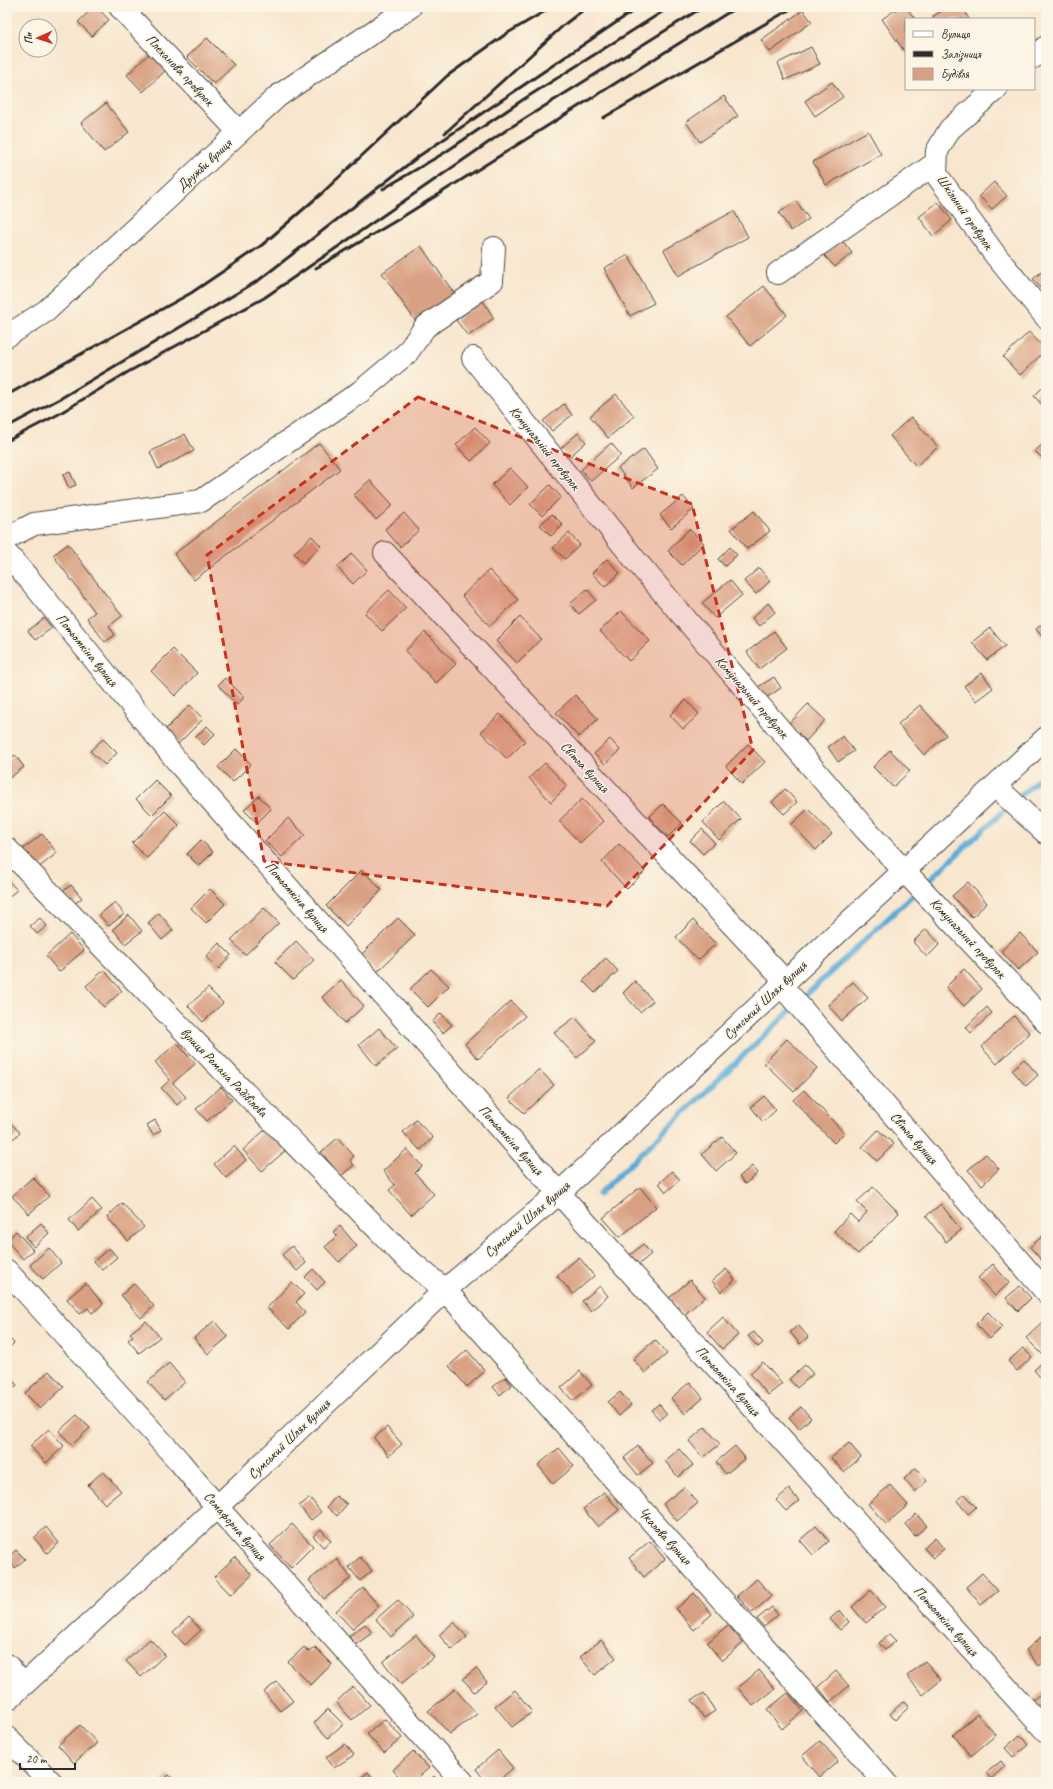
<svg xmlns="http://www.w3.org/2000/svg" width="1053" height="1789" font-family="Caveat,sans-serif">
	<rect width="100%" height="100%" fill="#fcf5e5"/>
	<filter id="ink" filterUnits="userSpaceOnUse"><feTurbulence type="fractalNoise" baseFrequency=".025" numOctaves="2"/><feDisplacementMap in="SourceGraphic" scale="8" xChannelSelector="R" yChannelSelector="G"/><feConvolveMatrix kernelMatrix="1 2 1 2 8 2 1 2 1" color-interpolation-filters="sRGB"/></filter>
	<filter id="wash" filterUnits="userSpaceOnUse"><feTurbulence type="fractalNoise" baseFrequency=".012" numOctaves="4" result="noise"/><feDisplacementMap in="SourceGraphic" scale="16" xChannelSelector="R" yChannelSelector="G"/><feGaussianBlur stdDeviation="0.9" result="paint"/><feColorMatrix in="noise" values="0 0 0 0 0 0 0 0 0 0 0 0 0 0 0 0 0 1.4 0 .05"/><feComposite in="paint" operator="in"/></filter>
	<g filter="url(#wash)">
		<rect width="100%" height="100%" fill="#f8e6ce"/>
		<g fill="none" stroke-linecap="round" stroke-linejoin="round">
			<g stroke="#5cabd6" stroke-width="5.5">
				<path d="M1016,800l30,-28"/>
				<path d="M924,885l86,-80"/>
				<path d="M801,1000l116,-109"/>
				<path d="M599,1194l196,-188"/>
			</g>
		</g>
		<g id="blocks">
			<g fill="#d9a183">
				<path d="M94,7h3l12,13 -17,16 -14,-14z"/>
				<path d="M900,7h6l9,12h-9v35l-24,-35z"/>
				<path d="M949,7h13l7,12h-34l-2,-3z"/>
				<path d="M803,10l9,12 -42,30 -9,-12z"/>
				<path d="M207,38l27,27 -20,19 -27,-27z"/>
				<path d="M811,47l9,17 -35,16 -7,-17z"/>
				<path d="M151,52l16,17 -24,23 -16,-17z"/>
				<path d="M1046,68v9l-4,-5z"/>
				<path d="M832,82l11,15 -28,19 -10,-15z"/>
				<path d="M724,96l14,20 -38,26 -14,-20z"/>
				<path d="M106,103l23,29 -25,20 -23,-29z"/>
				<path d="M868,131l13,23 -55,31 -13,-23z"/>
				<path d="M994,182l13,14 -15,13 -13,-13z"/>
				<path d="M796,201l13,18 -18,12 -12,-18z"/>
				<path d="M938,202l14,18 -19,16 -14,-19z"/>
				<path d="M734,211l14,26 -70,39 -14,-26z"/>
				<path d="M842,240l10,13 -17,14 -11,-12z"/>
				<path d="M421,246l37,53 -39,27 -37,-53z"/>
				<path d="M628,255l26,48 -24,13 -26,-48z"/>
				<path d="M1046,268v27l-13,-16z"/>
				<path d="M764,286l23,29 -37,31 -24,-29z"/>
				<path d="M483,301l11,17 -26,18 -12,-16z"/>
				<path d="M1029,332l17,18 -26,25 -17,-18z"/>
				<path d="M1046,384v25l-12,-13z"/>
				<path d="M616,394l18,22 -26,22 -18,-22z"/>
				<path d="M564,404l8,11 -20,16 -9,-10z"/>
				<path d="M911,417l27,30 -22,19 -26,-30z"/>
				<path d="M475,427l15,16 -19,18 -15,-16z"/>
				<path d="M578,433l8,9 -18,16 -8,-9z"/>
				<path d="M185,434l9,17 -36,18 -8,-17z"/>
				<path d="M1046,441v21l-11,-11z"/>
				<path d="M319,443l21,26 -146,111 -20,-26z"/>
				<path d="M611,443l10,12 -30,26 -10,-11z"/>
				<path d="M644,449l14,20 -25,19 -15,-20z"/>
				<path d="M510,468l18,19 -18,18 -18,-20z"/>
				<path d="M70,472l6,13 -7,3 -6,-13z"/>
				<path d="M370,480l23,25 -17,15 -22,-25z"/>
				<path d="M550,485l11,12 -19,19 -12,-12z"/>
				<path d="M683,496l11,13 -23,19 -11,-13z"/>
				<path d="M754,511l16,20 -23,18 -16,-20z"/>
				<path d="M404,513l15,17 -19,17 -15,-18z"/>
				<path d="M552,514l11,11 -12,11 -11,-11z"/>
				<path d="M689,529l15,14 -22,22 -14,-14z"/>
				<path d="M569,533l11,12 -15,14 -12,-11z"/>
				<path d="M312,536l9,10 -18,17 -9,-10z"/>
				<path d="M68,544l54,72 -13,10 6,9 -10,7 -18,-24 8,-6 -42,-57z"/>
				<path d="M730,547l7,8 -12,11 -7,-7z"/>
				<path d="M352,554l15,16 -14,14 -16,-17z"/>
				<path d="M607,559l13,14 -15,14 -13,-14z"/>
				<path d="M759,568l11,13 -14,13 -12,-13z"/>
				<path d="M489,570l29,30 -28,26 -28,-30z"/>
				<path d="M730,580l12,15 -27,23 -13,-15z"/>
				<path d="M587,589l9,11 -17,14 -9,-10z"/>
				<path d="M389,590l17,18 -24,23 -17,-18z"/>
				<path d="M768,603l7,9 -16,14 -7,-8z"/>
				<path d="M621,611l29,30 -21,20 -29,-30z"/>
				<path d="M520,617l21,22 -24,24 -21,-22z"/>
				<path d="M44,618l8,10 -17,12 -7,-9z"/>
				<path d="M1046,621v21l-10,-13z"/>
				<path d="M990,628l15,18 -18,14 -15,-18z"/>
				<path d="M774,631l13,17 -28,21 -12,-17z"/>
				<path d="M425,632l31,32 -20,19 -31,-32z"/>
				<path d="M173,649l24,24 -22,23 -24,-25z"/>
				<path d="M982,673l11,15 -17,13 -12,-15z"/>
				<path d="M774,677l7,11 -15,10 -8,-11z"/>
				<path d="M225,678l19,19 -7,8 -19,-20z"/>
				<path d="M575,695l23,24 -19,18 -23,-24z"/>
				<path d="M686,700l13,14 -16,15 -13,-14z"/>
				<path d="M808,704l17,16 -19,21 -17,-17z"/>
				<path d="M190,705l13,14 -26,26 -13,-14z"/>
				<path d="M920,705l26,30 -22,20 -26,-31z"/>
				<path d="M500,714l25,27 -18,18 -26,-27z"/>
				<path d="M207,726l8,8 -11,11 -8,-8z"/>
				<path d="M843,736l11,15 -16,11 -10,-15z"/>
				<path d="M103,739l14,14 -12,12 -15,-14z"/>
				<path d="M610,739l10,11 -15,14 -11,-10z"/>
				<path d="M748,744l17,18 -23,22 -16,-18z"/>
				<path d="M236,749l15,15 -18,18 -15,-15z"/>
				<path d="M890,750l20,21 -17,16 -20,-20z"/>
				<path d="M15,755l9,12 -17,13v-19z"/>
				<path d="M545,763l22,23 -16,16 -22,-24z"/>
				<path d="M155,780l16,16 -19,19 -16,-16z"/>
				<path d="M785,789l12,13 -13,12 -12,-12z"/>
				<path d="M259,796l12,13 -14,14 -13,-13z"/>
				<path d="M582,799l21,22 -23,22 -21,-22z"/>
				<path d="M724,801l17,18 -22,21 -16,-18z"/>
				<path d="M663,804l19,19 -14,14 -19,-20z"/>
				<path d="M808,809l24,25 -16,16 -24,-26z"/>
				<path d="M165,811l14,14 -32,33 -15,-15z"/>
				<path d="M288,818l17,17 -23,22 -17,-16z"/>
				<path d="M702,829l13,14 -12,11 -13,-13z"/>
				<path d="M42,834l15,19 -19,15 -15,-19z"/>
				<path d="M201,840l12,12 -14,14 -12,-12z"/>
				<path d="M619,844l26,27 -18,18 -25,-27z"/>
				<path d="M362,870l20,20 -36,36 -20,-20z"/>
				<path d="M7,879l10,11 -10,8z"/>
				<path d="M968,882l19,21 -15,14 -20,-21z"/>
				<path d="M71,885l11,13 -9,7 -11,-13z"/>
				<path d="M210,889l15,15 -19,19 -15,-15z"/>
				<path d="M115,902l9,12 -15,12 -10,-11z"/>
				<path d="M264,908l15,15 -34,32 -14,-15z"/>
				<path d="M159,913l14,17 -11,10 -14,-17z"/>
				<path d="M129,915l13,16 -17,13 -12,-15z"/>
				<path d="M40,918l7,8 -10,8 -7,-8z"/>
				<path d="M398,918l17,17 -38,37 -16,-17z"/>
				<path d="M693,920l23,24 -18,16 -22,-23z"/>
				<path d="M926,929l14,15 -13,13 -14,-15z"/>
				<path d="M1020,933l18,19 -20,18 -17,-19z"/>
				<path d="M70,934l14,16 -25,22 -13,-16z"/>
				<path d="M296,941l18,19 -21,20 -18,-18z"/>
				<path d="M219,943l12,12 -12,14 -13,-12z"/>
				<path d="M606,958l12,13 -23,22 -12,-12z"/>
				<path d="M431,969l18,17 -21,21 -18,-18z"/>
				<path d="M964,969l18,20 -18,17 -18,-19z"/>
				<path d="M104,970l18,21 -18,16 -18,-21z"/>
				<path d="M341,980l23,26 -19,17 -23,-26z"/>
				<path d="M635,981l18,20 -13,11 -17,-19z"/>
				<path d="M853,982l15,16 -26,23 -14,-16z"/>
				<path d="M208,988l15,15 -20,19 -15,-16z"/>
				<path d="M511,1001l14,15 -47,43 -13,-15z"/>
				<path d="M987,1007l5,6 -21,20 -5,-6z"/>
				<path d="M441,1013l11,12 -9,8 -11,-11z"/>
				<path d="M1014,1016l16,17 -33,31 -16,-17z"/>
				<path d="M575,1017l21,24 -19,17 -23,-25z"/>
				<path d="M379,1028l18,21 -21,17 -17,-21z"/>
				<path d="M787,1039l30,29 -23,24 -30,-29z"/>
				<path d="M177,1043l18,21 -22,19 13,14 -9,8 -16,-17 9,-8 -15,-18z"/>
				<path d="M1024,1059l14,16 -12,11 -14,-16z"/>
				<path d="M539,1069l15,16 -30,28 -15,-15z"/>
				<path d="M221,1087l11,13 -25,21 -11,-12z"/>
				<path d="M804,1090l40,43 -10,10 -41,-43z"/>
				<path d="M764,1096l12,14 -13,12 -12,-15z"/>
				<path d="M7,1119l13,14 -13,11z"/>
				<path d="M155,1120l6,10 -8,5 -6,-10z"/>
				<path d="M416,1120l17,18 -13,12 -17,-18z"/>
				<path d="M266,1129l19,22 -23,20 -19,-21z"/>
				<path d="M878,1130l16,14 -17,17 -15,-14z"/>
				<path d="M722,1137l14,16 -20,18 -14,-17z"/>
				<path d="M338,1138l16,18 -4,4 4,5 -13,11 -20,-24z"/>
				<path d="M234,1146l12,14 -20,18 -12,-14z"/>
				<path d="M407,1149l15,17 -7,7 19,21 -23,21 -22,-25 6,-5 -12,-14z"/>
				<path d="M986,1154l13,15 -17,16 -14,-15z"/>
				<path d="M752,1166l6,7 -13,11 -6,-7z"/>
				<path d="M672,1171l8,9 -14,12 -7,-9z"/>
				<path d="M33,1177l16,19 -20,18 -17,-18z"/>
				<path d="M640,1187l16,20 -36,30 -17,-19z"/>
				<path d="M873,1187l26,26 -41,41 -24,-23 16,-17 8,8 9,-10 -10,-10z"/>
				<path d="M92,1199l10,11 -24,21 -9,-11z"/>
				<path d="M122,1203l22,24 -16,14 -21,-24z"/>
				<path d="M941,1204l20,26 -15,12 -20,-26z"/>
				<path d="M41,1223l8,10 -15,14 -9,-10z"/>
				<path d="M340,1226l17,20 -18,16 -14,-15 12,-11 -4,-4z"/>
				<path d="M16,1231l17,19 -10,9 -16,-18z"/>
				<path d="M1046,1233v32l-16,-18z"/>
				<path d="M643,1244l8,10 -15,13 -8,-10z"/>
				<path d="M292,1246l14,17 -9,8 -15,-16z"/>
				<path d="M49,1248l12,15 -18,16 -13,-14z"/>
				<path d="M109,1248l8,9 -15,13 -8,-9z"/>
				<path d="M579,1257l15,19 -21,18 -16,-18z"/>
				<path d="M993,1264l16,19 -14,13 -17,-18z"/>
				<path d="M313,1269l12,13 -8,8 -12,-13z"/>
				<path d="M726,1269l9,11 -14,12 -9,-11z"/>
				<path d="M690,1280l15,17 -21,18 -15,-17z"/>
				<path d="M292,1282l12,12 -8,8 9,10 -16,17 -22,-21z"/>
				<path d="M86,1283l17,21 -11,9 -4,-5 -8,6 -13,-15z"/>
				<path d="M134,1284l20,22 -13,12 -20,-23z"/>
				<path d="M600,1286l8,10 -17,15 -9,-10z"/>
				<path d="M1020,1286l11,12 -13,13 -12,-13z"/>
				<path d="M988,1312l14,15 -12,12 -14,-15z"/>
				<path d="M723,1317l15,18 -16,14 -15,-17z"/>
				<path d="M1045,1320l1,33 -3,2 -17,-17z"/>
				<path d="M146,1321l14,16 -21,16 -11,-13 5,-4 -3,-3z"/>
				<path d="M214,1321l14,16 -20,17 -14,-16z"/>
				<path d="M798,1325l10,12 -8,7 -10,-12z"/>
				<path d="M754,1332l9,11 -5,4 -10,-11z"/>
				<path d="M7,1336l7,7 -7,7z"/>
				<path d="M655,1340l12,14 -22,19 -12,-14z"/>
				<path d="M1023,1348l9,9 -15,14 -9,-10z"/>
				<path d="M467,1350l18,21 -18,16 -18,-21z"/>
				<path d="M763,1362l19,22 -14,11 -18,-22z"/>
				<path d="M1043,1362l3,4v18l-12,-14z"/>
				<path d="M169,1363l16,19 -21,18 -16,-18z"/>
				<path d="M805,1365l8,9 -16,14 -8,-9z"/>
				<path d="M49,1371l15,16 -24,22 -15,-16z"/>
				<path d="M580,1371l12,14 -19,16 -12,-13z"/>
				<path d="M7,1374l10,11 -10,9z"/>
				<path d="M505,1377l7,8 -12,10 -7,-8z"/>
				<path d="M690,1382l13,16 -18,16 -14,-16z"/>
				<path d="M620,1392l11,13 -12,11 -11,-14z"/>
				<path d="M659,1404l8,10 -7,6 -9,-10z"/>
				<path d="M801,1407l10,11 -12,11 -10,-12z"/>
				<path d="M77,1415l13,13 -18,17 -13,-14z"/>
				<path d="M387,1427l15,17 -13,12 -15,-18z"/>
				<path d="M705,1427l15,17 -17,14 -14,-17z"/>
				<path d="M49,1429l15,17 -18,17 -16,-17z"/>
				<path d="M849,1443l12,14 -17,15 -13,-14z"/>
				<path d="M638,1446l15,17 -15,12 -14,-17z"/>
				<path d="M735,1446l10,12 -19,16 -10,-12z"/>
				<path d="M559,1448l15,18 -21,18 -15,-19z"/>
				<path d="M679,1449l14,16 -15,12 -13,-16z"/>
				<path d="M916,1468l11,13 -12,11 -11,-13z"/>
				<path d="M103,1471l18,20 -16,13 -17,-19z"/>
				<path d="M890,1485l18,20 -22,19 -18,-20z"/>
				<path d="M684,1487l14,16 -21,18 -14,-17z"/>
				<path d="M789,1489l10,12 -13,10 -10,-11z"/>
				<path d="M604,1492l15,18 -21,17 -15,-18z"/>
				<path d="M965,1494l11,13 -8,7 -11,-13z"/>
				<path d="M336,1496l11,8 -10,12 -10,-9z"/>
				<path d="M310,1498l11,14 -10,8 -12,-14z"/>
				<path d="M916,1514l11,12 -12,10 -10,-12z"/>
				<path d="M292,1524l21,22 -22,22 -21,-23z"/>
				<path d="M816,1526l13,15 -16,14 -13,-15z"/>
				<path d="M46,1527l13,16 -12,10 -13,-15z"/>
				<path d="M321,1529l10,12 -8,6 -10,-11z"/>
				<path d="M935,1538l9,11 -11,9 -9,-10z"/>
				<path d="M650,1541l15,18 -21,18 -15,-19z"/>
				<path d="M16,1550l9,9 -10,9 -8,-10z"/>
				<path d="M235,1557l17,18 -21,20 -17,-18z"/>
				<path d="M360,1557l12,14 -12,10 -11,-14z"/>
				<path d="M337,1559l14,19 -27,21 -15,-19z"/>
				<path d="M982,1573l16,18 -17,14 -15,-18z"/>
				<path d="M757,1579l15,17 -20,17 -15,-17z"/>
				<path d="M363,1588l16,18 -27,23 -16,-18z"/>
				<path d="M871,1590l14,17 -19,16 -14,-16z"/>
				<path d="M694,1593l18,21 -18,16 -18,-21z"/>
				<path d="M398,1600l15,17 -22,20 -15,-18z"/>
				<path d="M772,1607l6,8 -14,12 -7,-8z"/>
				<path d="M840,1610l9,12 -9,8 -10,-11z"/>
				<path d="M189,1617l12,13 -16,15 -12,-13z"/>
				<path d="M454,1622l13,15 -15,13 -13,-15z"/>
				<path d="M365,1624l7,9 -17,12 -6,-9z"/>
				<path d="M728,1625l15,18 -21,18 -15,-18z"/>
				<path d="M889,1634l7,7 -11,9 -6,-7z"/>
				<path d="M416,1635l18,22 -33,27 -18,-22z"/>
				<path d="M1041,1637l5,6v17l-7,6 -13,-16z"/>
				<path d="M150,1639l15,16 -24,22 -15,-16z"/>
				<path d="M601,1640l15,18 -21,17 -15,-18z"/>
				<path d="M304,1647l5,5 6,-5 17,17 -21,21 -23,-23z"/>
				<path d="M925,1661l16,19 -18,15 -16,-19z"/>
				<path d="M476,1668l11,14 -13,10 -11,-13z"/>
				<path d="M759,1670l16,19 -22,17 -15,-18z"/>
				<path d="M836,1671l13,15 -19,16 -12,-15z"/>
				<path d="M277,1682l16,19 -13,10 -16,-19z"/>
				<path d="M353,1686l17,19 -18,15 -16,-18z"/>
				<path d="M455,1689l22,25 -27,20 -22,-23z"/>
				<path d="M1046,1689v22l-2,2 -11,-13z"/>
				<path d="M515,1690l17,22 -20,15 -17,-21z"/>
				<path d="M704,1693l11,18 -11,7 -12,-18z"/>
				<path d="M788,1693l15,18 -21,18 -15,-19z"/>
				<path d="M904,1701l5,6 -14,13 -5,-6z"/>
				<path d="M328,1709l15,15 -15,14 -14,-15z"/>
				<path d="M977,1714l19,21 -25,21 -18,-21z"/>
				<path d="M385,1719l17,19 -18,15 -17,-19z"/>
				<path d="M80,1725l17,18 -23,20 -16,-18z"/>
				<path d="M1020,1735l8,10 -15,12 -8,-9z"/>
				<path d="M820,1741l18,20 -18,16 -18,-21z"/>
				<path d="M345,1744l9,11 -20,13 -8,-11z"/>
				<path d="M498,1750l15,18 -16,14h-11l-10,-13z"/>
				<path d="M413,1751l16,17 -16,14h-9l-11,-12z"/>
				<path d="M1001,1761l4,5 -14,13 -5,-6z"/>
				<path d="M368,1772l8,10h-20z"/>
				<path d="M7,1774l7,8h-7z"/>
				<path d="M169,1775l7,7h-15z"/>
				<path d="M434,1776l5,6h-12z"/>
				<path d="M390,1777l4,5h-10z"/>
			</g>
		</g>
	</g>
	<g filter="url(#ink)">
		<use href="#blocks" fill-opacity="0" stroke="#4a4743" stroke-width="1"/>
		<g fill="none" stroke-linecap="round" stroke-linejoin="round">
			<g stroke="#4a4743" stroke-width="24">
				<g id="minor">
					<path d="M120,7l119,125"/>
					<path d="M1034,57l12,-10"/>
					<path d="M996,89l-46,40 -13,22 -1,23 60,82 50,61"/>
					<path d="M778,273l158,-110"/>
					<path d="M7,336l39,-25 232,-215 132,-89"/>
					<path d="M473,358l163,203 229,268 181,193"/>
					<path d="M7,538l27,-14 167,-23 159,-109 47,-39 18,-26 67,-46 2,-33"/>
					<path d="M385,553l400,428"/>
					<path d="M7,554l22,25 152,187 338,383 527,582"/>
					<path d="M995,786l51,47"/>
					<path d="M7,849l397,407 41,34 440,492"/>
					<path d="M781,985l265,307"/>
					<path d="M7,1271l172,190 38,46 246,275"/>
					<path d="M7,1665l16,19"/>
					<path d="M7,1738l44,44"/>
				</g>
			</g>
			<g stroke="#4a4743" stroke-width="24">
				<path id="major" d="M7,1700l210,-193 228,-217 114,-97 487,-455"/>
			</g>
			<use href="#minor" stroke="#fff" stroke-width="22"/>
			<use href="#major" stroke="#fff" stroke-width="22"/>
			<g stroke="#2b2b2b" stroke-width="3">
				<path d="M603,118l191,-111"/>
				<path d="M445,133l120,-109 22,-17"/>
				<path d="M383,189l61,-36 80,-54 146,-92"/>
				<path d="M316,268l83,-49 338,-212"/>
				<path d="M7,395l184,-102 71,-48 59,-51 126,-118 59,-42 46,-27"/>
				<path d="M7,427l56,-30 196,-117 160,-124 220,-149"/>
				<path d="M7,441l50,-26 71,-43 136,-74 244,-169 195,-122"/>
			</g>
		</g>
	</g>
	<path fill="#c8321e" fill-opacity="0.2" stroke="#c8321e" stroke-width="3" stroke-dasharray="8 5" stroke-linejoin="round" d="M418,397l274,107 61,246 -146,156 -343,-45 -57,-306z"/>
	<g text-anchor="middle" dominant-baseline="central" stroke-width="3" stroke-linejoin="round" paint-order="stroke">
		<g font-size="14" fill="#2b2b2b" stroke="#fcf5e5">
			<text transform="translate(180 70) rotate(47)">Плеханова провулок</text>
			<text transform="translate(204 165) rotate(-43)">Дружби вулиця</text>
			<text transform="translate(965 212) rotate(55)">Шкільний провулок</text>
			<text transform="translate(545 448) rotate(51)">Комунальний провулок</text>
			<text transform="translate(87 650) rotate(51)">Потьомкіна вулиця</text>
			<text transform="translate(752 697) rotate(49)">Комунальний провулок</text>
			<text transform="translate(585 767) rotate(47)">Світла вулиця</text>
			<text transform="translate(297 897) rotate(49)">Потьомкіна вулиця</text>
			<text transform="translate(968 938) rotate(47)">Комунальний провулок</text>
			<text transform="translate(765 1000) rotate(-43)">Сумський Шлях вулиця</text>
			<text transform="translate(224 1072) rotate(46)">вулиця Романа Радівілова</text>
			<text transform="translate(914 1138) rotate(49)">Світла вулиця</text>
			<text transform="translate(511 1140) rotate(48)">Потьомкіна вулиця</text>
			<text transform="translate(527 1219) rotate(-41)">Сумський Шлях вулиця</text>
			<text transform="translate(728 1381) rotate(48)">Потьомкіна вулиця</text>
			<text transform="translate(289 1439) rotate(-44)">Сумський Шлях вулиця</text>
			<text transform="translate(235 1526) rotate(49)">Семафорна вулиця</text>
			<text transform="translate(665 1536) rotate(48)">Чкалова вулиця</text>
			<text transform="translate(946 1621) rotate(48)">Потьомкіна вулиця</text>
		</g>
	</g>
	<rect width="1053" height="1789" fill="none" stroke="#fcf5e5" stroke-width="24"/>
	<rect x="905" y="18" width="130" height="72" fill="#fcf5e5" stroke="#a8a49b"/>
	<rect x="913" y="31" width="20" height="6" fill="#ffffff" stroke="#a8a49b"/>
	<text x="941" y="38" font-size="12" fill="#2b2b2b">Вулиця</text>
	<rect x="913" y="51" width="20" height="6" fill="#2b2b2b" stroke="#a8a49b"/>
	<text x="941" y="58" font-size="12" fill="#2b2b2b">Залізниця</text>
	<rect x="913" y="68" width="20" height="12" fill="#d9a183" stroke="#a8a49b"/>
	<text x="941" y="78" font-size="12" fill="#2b2b2b">Будівля</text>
	<g transform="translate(38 38) rotate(267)"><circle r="19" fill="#fcf5e5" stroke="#a8a49b"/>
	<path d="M0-3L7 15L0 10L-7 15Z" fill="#c8321e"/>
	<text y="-6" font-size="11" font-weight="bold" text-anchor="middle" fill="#2b2b2b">Пн</text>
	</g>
	<path d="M20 1763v6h55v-6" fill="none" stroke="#2b2b2b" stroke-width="2"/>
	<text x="26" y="1763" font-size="12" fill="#2b2b2b" stroke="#fcf5e5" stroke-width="3" paint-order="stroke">20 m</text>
</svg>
